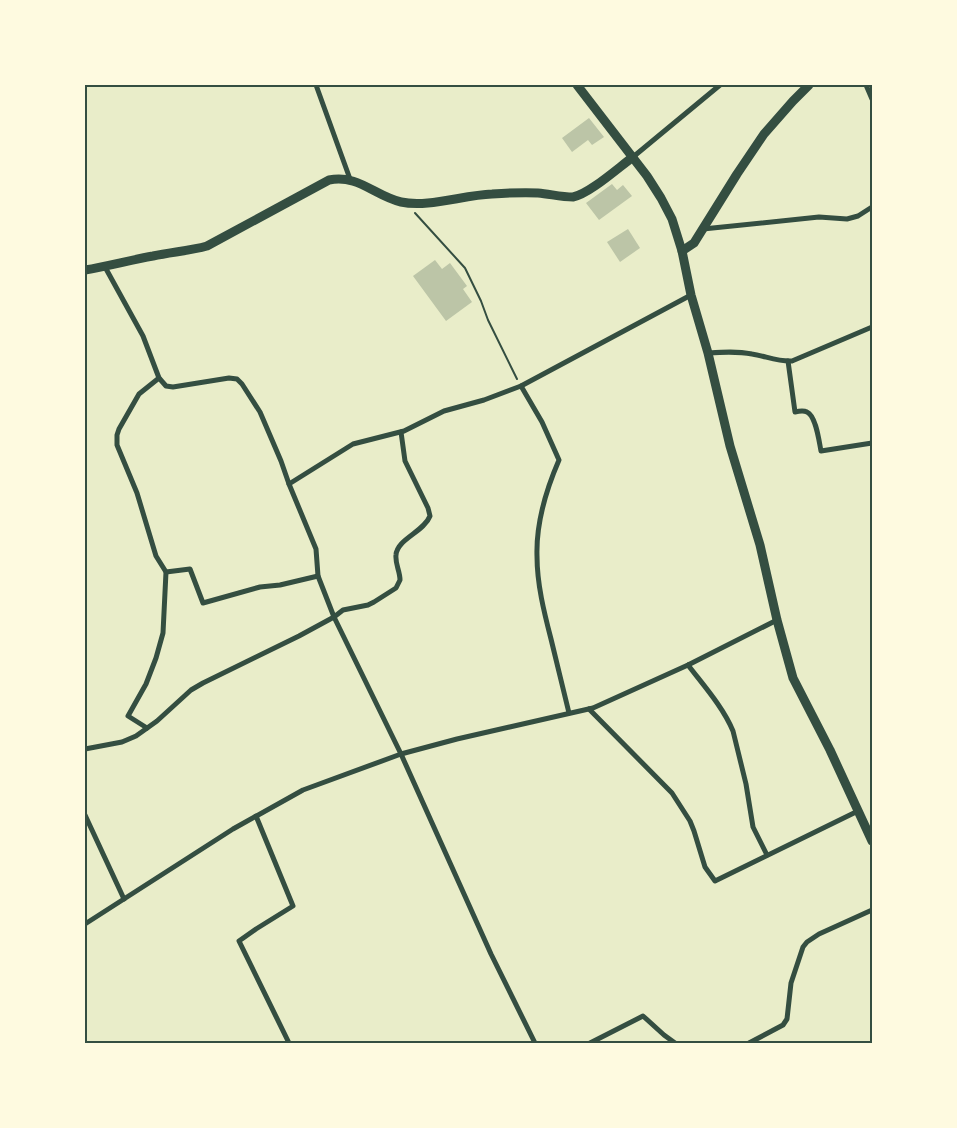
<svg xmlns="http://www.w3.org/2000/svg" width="957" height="1128" font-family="'Noto Sans',sans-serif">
	<rect width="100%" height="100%" fill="#e9edc9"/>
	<g fill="#bcc5a7">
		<path d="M589,118l15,19 -12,8 -4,-5 -16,12 -10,-14z"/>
		<path d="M612,184l5,6 6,-5 9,11 -33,24 -13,-17z"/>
		<path d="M628,229l12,19 -20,14 -13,-20z"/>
		<path d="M435,260l7,9 8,-6 17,23 -4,3 9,13 -26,19 -33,-45z"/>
	</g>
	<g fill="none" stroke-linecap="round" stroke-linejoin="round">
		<path stroke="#344e41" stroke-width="2" d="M415,213l50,55 16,33 7,19 29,59"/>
		<g stroke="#344e41" stroke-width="5">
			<path d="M316,85l34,94"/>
			<path d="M866,85l6,14"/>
			<path d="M633,157l87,-72"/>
			<path d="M703,229l116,-12 28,2 11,-3 14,-9"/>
			<path d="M105,267l38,69 16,42 7,8 7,1 56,-9 8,1 5,5 18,28 21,49 8,23 27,65 2,27 16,41 67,137 90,200 44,89"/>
			<path d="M708,353c15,-1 29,-2 44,1 13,2 27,8 40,7l80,-34"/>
			<path d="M788,361l7,51c4,-1 8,-2 12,0 9,4 12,29 14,39l51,-8"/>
			<path d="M521,386l21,36 17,38c-13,30 -23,64 -22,96 0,28 7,56 14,83 6,25 12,49 18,74"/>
			<path d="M289,484l64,-40 51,-13 40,-20 40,-11 37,-14 170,-91"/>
			<path d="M166,572l24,-3 13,34 57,-16 20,-2 38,-9"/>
			<path d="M688,665c16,21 35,42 45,66l13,53 7,43 14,28"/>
			<path d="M589,709l83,84 18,28 4,10 11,36 10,14 143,-70"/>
			<path d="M147,728l-19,-12 18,-32 10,-26 7,-25 3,-61 -10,-16 -19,-63 -20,-48v-10l2,-6 20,-35 20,-16"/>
			<path d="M85,749l37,-7 14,-6 21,-15 34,-31 12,-7 96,-47 35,-19 9,-7 25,-5 6,-3 22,-14 4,-8c0,-9 -5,-16 -4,-25 1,-16 28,-23 34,-39l-2,-8 -23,-47 -4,-29"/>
			<path d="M85,815l39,84"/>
			<path d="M256,816l37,90 -37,23 -17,12 50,102"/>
			<path d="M85,924l148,-95 70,-39 98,-36 56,-15 136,-31 95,-43 89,-45"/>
			<path d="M590,1043l53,-27 21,19 11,8"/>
			<path d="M749,1043l34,-18 4,-6 4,-36 12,-36 4,-5 12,-8 53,-24"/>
		</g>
		<g stroke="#344e41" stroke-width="9">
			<path d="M577,85l70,91 14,22 11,21 10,32 9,44 17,58 22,93 30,99 17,75 16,58 37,72 42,91"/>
			<path d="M682,251l12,-8 43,-69 27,-40 29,-33 16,-16"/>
			<path d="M85,270c23,-4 46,-10 68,-14 18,-4 36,-5 54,-10l122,-66c29,-6 46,16 72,22 27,6 62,-7 91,-8 15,-1 31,-2 46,-1 12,1 23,4 35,4 16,-3 45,-29 60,-40"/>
		</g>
	</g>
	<rect width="957" height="1128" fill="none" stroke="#fefae0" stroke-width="172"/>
	<rect x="86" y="86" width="785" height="956" fill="none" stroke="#344e41" stroke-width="2"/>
</svg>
